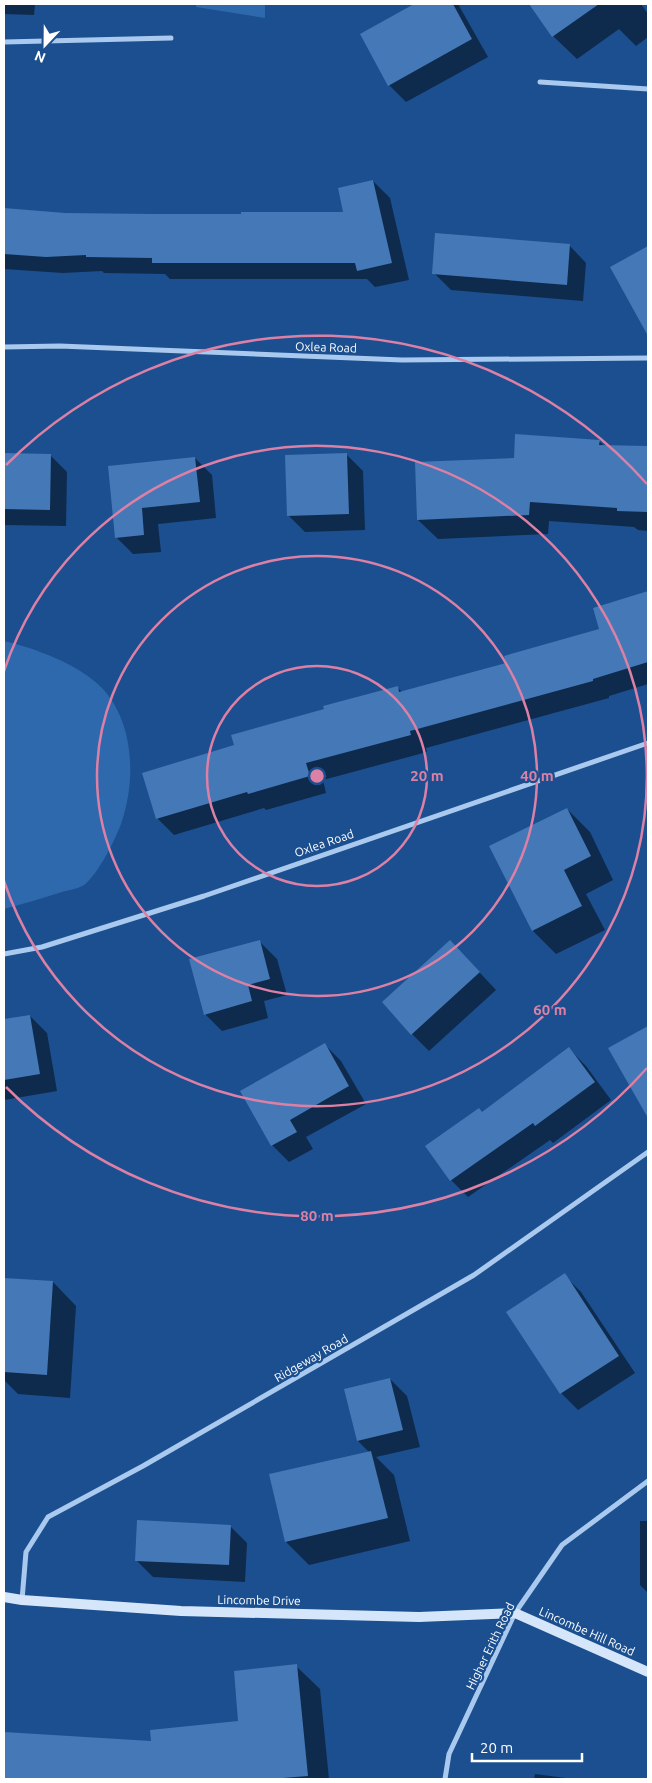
<svg xmlns="http://www.w3.org/2000/svg" width="652" height="1783" font-family="Ubuntu,sans-serif">
	<rect width="100%" height="100%" fill="#1b4f8f"/>
	<g fill="#2e69ad">
		<path d="M196,4h69v14l-69,-11z"/>
		<path d="M4,641c31,7 76,24 98,47 32,34 34,91 20,133 -5,16 -25,55 -38,64 -6,4 -16,5 -22,7 -19,6 -39,12 -58,17z"/>
	</g>
	<g fill="#0007">
		<path d="M4,4h31l-1,11 -30,-1v2z"/>
		<path d="M417,4h41l30,53 -82,45 -17,-17 -28,-50z"/>
		<path d="M531,4h110l7,10v23l-12,9 -17,-17 -42,30 -24,-23z"/>
		<path d="M373,181l17,17 19,82 -34,7 -8,-8h-197l-5,-5 -61,-1 -2,-2 -39,2 -59,-4v-59l61,4 177,2 103,-3z"/>
		<path d="M569,245l17,18 -3,38 -132,-11 -17,-17z"/>
		<path d="M648,247v76l-13,-13 -23,-42z"/>
		<path d="M599,441l5,5 44,1v84l-10,-1 -4,-3 -85,-6 -1,13 -110,5 -20,-19 97,-61z"/>
		<path d="M4,454l46,1 17,17 -1,54 -62,-1z"/>
		<path d="M346,454l17,17 2,59 -60,2 -17,-17z"/>
		<path d="M195,458l17,17 4,43 -58,6 3,28 -28,2 -17,-17 -7,-70z"/>
		<path d="M647,593l1,91 -39,12v2l-183,50 1,4 -104,28 3,13 -60,17 -2,-2 -90,27 -17,-17 79,-72 89,-36 72,-23 5,5 106,-28 93,-34z"/>
		<path d="M567,809l23,23 23,48 -27,14 19,36 -49,24 -23,-23 -42,-84z"/>
		<path d="M260,942l17,17 10,36 -23,6 4,17 -46,13 -17,-17z"/>
		<path d="M467,959l29,31 -67,61 -17,-17z"/>
		<path d="M30,1016l17,17 10,58 -53,9v-79z"/>
		<path d="M648,1028v74l-17,-16 -21,-37z"/>
		<path d="M324,1044l17,17 25,43 -60,33 7,12 -24,13 -17,-17z"/>
		<path d="M569,1049l17,17 25,34 -58,43 -3,-3 -82,57 -17,-17 32,-67z"/>
		<path d="M564,1275l17,17 54,81 -57,37 -17,-17 -53,-81z"/>
		<path d="M4,1279l49,3 23,24 -6,92 -52,-4 -14,-14z"/>
		<path d="M390,1379l17,17 13,51 -44,10 18,18 16,66 -101,24 -23,-23 83,-90 -11,-11z"/>
		<path d="M640,1521h8v72l-8,-8z"/>
		<path d="M230,1526l17,17 -2,39 -92,-5 -17,-17z"/>
		<path d="M296,1666l24,23 9,90h-325v-46l148,10 88,-21z"/>
		<path d="M535,1774l38,5h-39z"/>
	</g>
	<g fill="#4478b7">
		<path d="M414,4h39l19,35 -84,47 -28,-52z"/>
		<path d="M529,4h70l-47,33z"/>
		<path d="M373,180l19,83 -35,8 -2,-8h-203v-5l-66,-1v-2l-40,2 -42,-3v-46l61,5 88,1h88v-2h102l-5,-24z"/>
		<path d="M435,233l135,11 -3,41 -135,-11z"/>
		<path d="M648,246v90l-38,-69z"/>
		<path d="M515,434l85,6 -1,5 49,1v66l-31,-1v-3l-87,-6 -1,13 -112,5 -2,-58 99,-4z"/>
		<path d="M4,453l47,1 -1,56 -46,-1z"/>
		<path d="M347,453l2,61 -62,2 -2,-61z"/>
		<path d="M195,457l5,45 -58,6 2,27 -29,3 -7,-72z"/>
		<path d="M648,591v71l-55,17v2l-183,50 1,4 -105,28 4,13 -62,18 -1,-2 -91,27 -14,-46 92,-28 -3,-10 93,-26 -1,-3 75,-20 1,6 107,-29 -2,-7 95,-27 -6,-21z"/>
		<path d="M567,808l24,48 -27,14 18,36 -50,25 -43,-85z"/>
		<path d="M260,940l10,39 -22,6 4,16 -48,14 -15,-56z"/>
		<path d="M450,940l30,32 -69,63 -29,-33z"/>
		<path d="M30,1015l10,59 -36,6v-61z"/>
		<path d="M648,1026v92l-40,-70z"/>
		<path d="M325,1043l24,43 -59,34 7,12 -26,14 -31,-55z"/>
		<path d="M569,1047l26,35 -60,44 -2,-3 -83,58 -25,-35 54,-38 3,4z"/>
		<path d="M565,1273l54,83 -59,38 -54,-82z"/>
		<path d="M4,1278l49,3 -6,94 -43,-3z"/>
		<path d="M390,1378l13,52 -46,11 -13,-52z"/>
		<path d="M371,1451l17,67 -103,24 -16,-68z"/>
		<path d="M137,1520l94,5 -2,40 -94,-4z"/>
		<path d="M297,1664l11,112 -37,3h-267v-47l147,9 -1,-11 88,-9 -4,-50z"/>
	</g>
	<g fill="none" stroke-linecap="round" stroke-linejoin="round">
		<g stroke="#a9c9ee" stroke-width="5">
			<path d="M4,42l167,-4"/>
			<path d="M540,82l108,7"/>
			<path d="M4,347l56,-1 342,14 246,-2"/>
			<path d="M4,954l38,-7 162,-51 444,-153"/>
			<path d="M22,1600l4,-48 22,-35 95,-51 331,-191 174,-123"/>
			<path d="M445,1779l4,-25 66,-141 47,-68 86,-64"/>
		</g>
		<path stroke="#d6e6fa" stroke-width="10" d="M4,1597l18,3 159,11 238,6 96,-4 133,59"/>
	</g>
	<g fill="none" stroke="#dd80a5" stroke-width="2.5">
		<circle cx="317" cy="776" r="110"/>
		<circle cx="317" cy="776" r="220"/>
		<path d="M4 671A330 330 0 1 1 4 881"/>
		<path d="M647 1068A440 440 0 0 1 6 1087M6 465A440 440 0 0 1 647 484"/>
	</g>
	<g text-anchor="middle" dominant-baseline="central" stroke-width="4.5" stroke-linejoin="round" paint-order="stroke">
		<g font-size="12" fill="#fff" stroke="#1b4f8f">
			<text transform="translate(326 347) rotate(2)">Oxlea Road</text>
			<text transform="translate(324 843) rotate(-19)">Oxlea Road</text>
			<text transform="translate(311 1358) rotate(-30)">Ridgeway Road</text>
			<text transform="translate(259 1600) rotate(1)">Lincombe Drive</text>
			<text transform="translate(587 1631) rotate(24)">Lincombe Hill Road</text>
			<text transform="translate(490 1646) rotate(-64)">Higher Erith Road</text>
		</g>
	</g>
	<circle cx="317" cy="776" r="8" fill="#dd80a5" stroke="#1b4f8f" stroke-width="2.5"/>
	<g font-size="15" text-anchor="middle" font-weight="bold" fill="#dd80a5" stroke="#1b4f8f" stroke-width="4.5" stroke-linejoin="round" paint-order="stroke">
		<text x="427" y="781">20 m</text>
		<text x="537" y="781">40 m</text>
		<text x="550" y="1015">60 m</text>
		<text x="317" y="1221">80 m</text>
	</g>
	<rect width="652" height="1783" fill="none" stroke="#ffffff" stroke-width="10"/>
	<g transform="translate(45 45) rotate(202)" stroke="#1b4f8f" stroke-width="4" paint-order="stroke">
	<path d="M0-4L9 19L0 12L-9 19Z" fill="#ffffff"/>
	<text y="-8" font-size="14" font-weight="bold" text-anchor="middle" fill="#ffffff">N</text>
	</g>
	<path d="M472 1753v8h110v-8" fill="none" stroke="#ffffff" stroke-width="2.5"/>
	<text x="480" y="1753" font-size="15" fill="#ffffff" stroke="#1b4f8f" stroke-width="4" paint-order="stroke">20 m</text>
</svg>
